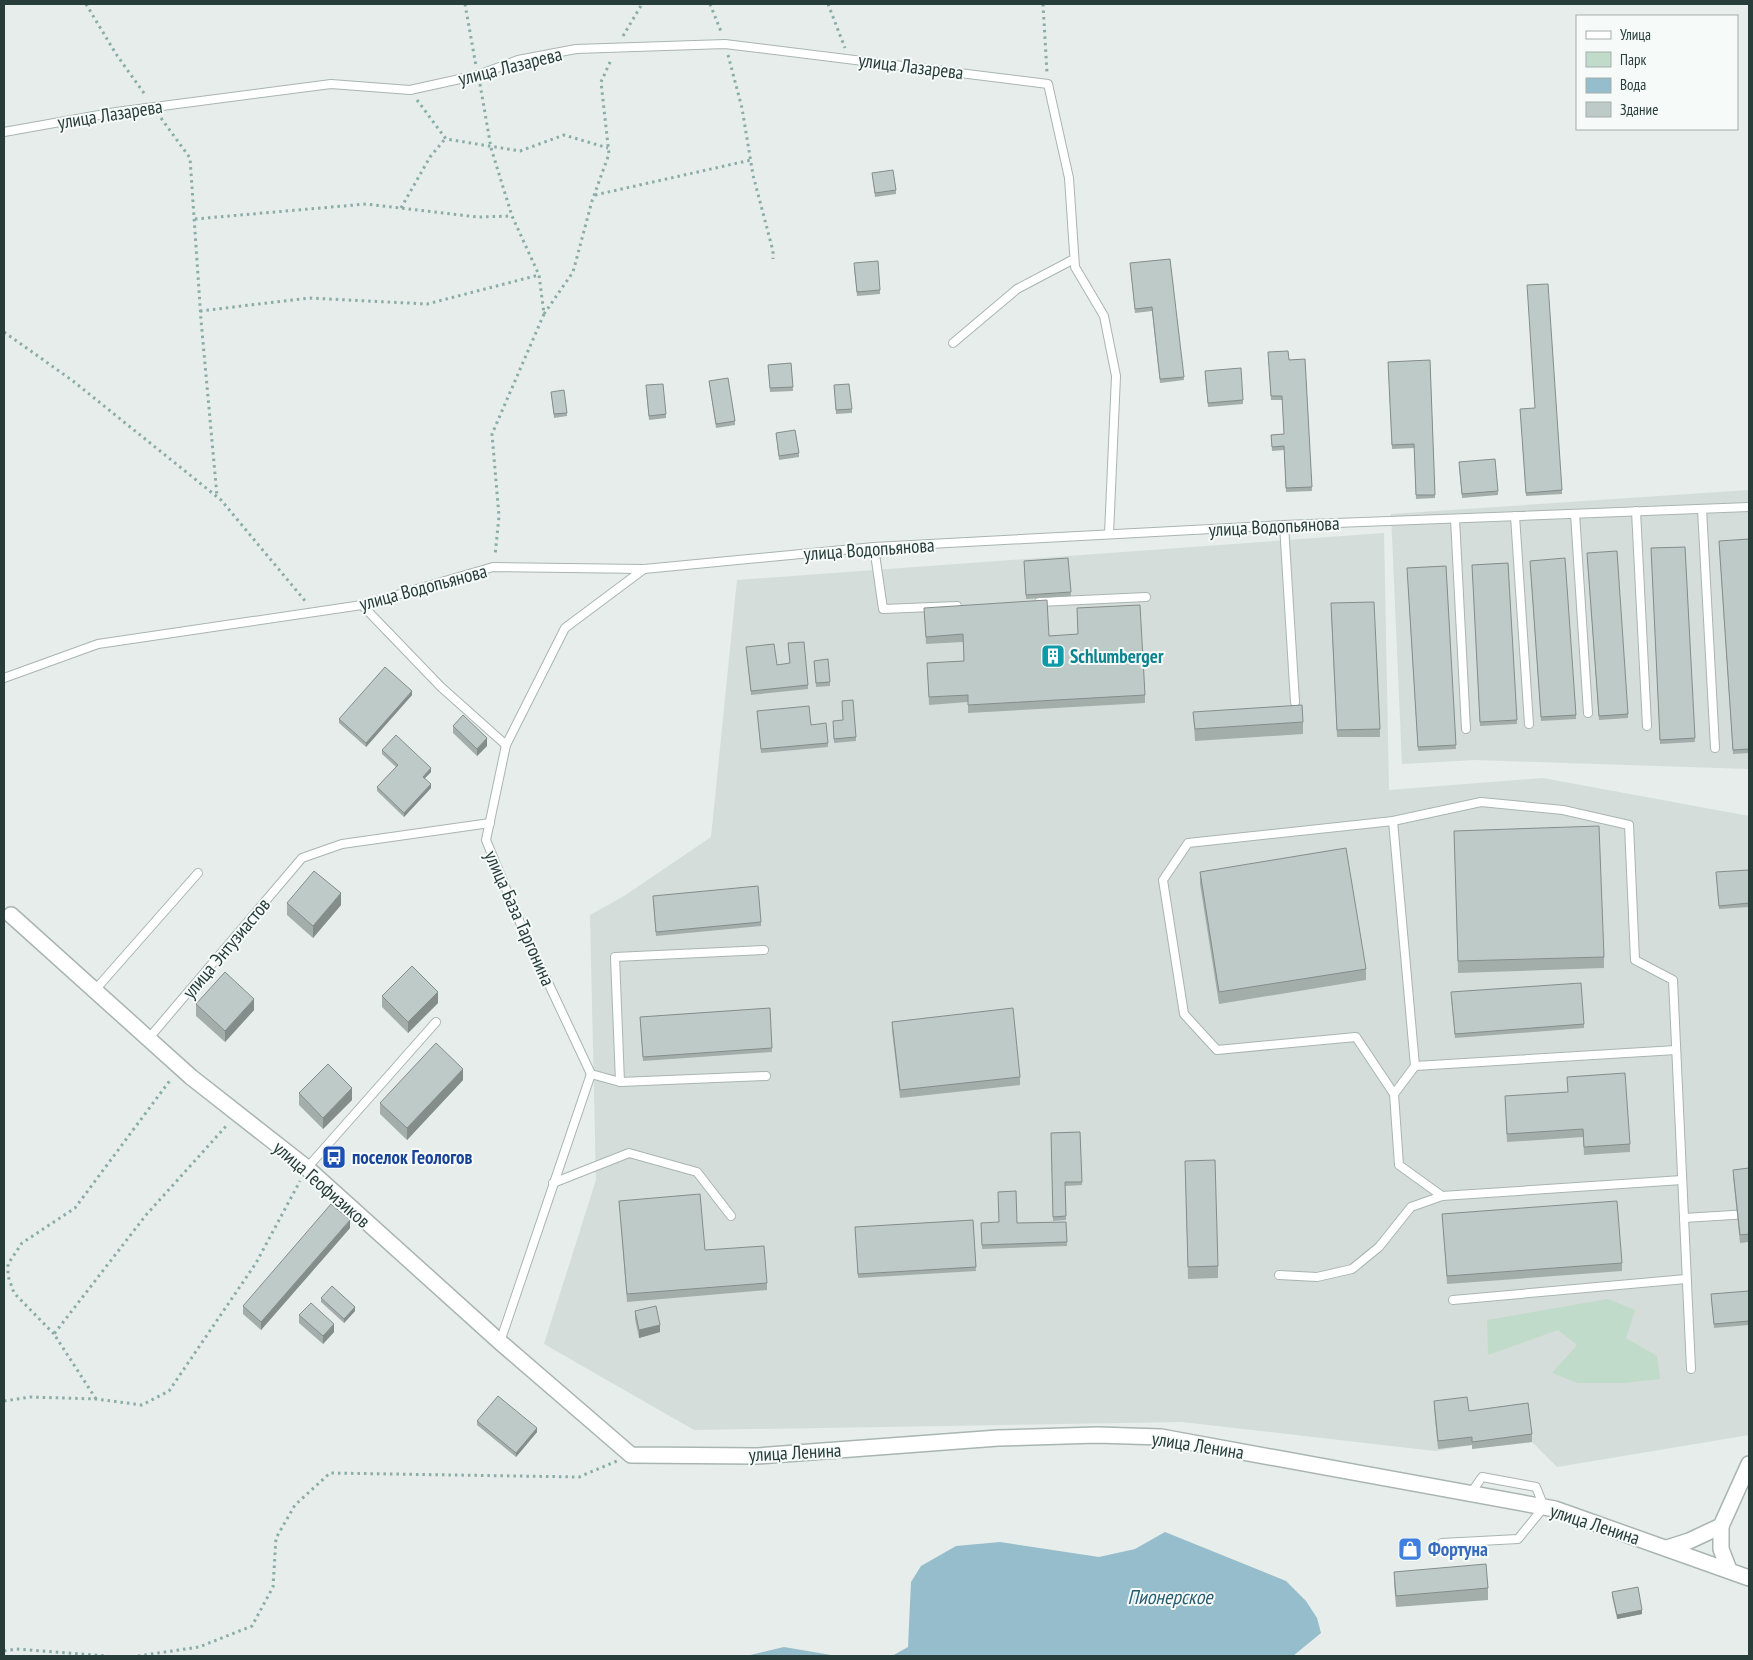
<svg xmlns="http://www.w3.org/2000/svg" width="1753" height="1660" font-family="'PT Sans Narrow',sans-serif">
	<rect width="100%" height="100%" fill="#e6edea"/>
	<g fill="#d4ddda">
		<path d="M1749,490v279l-274,-9 -73,4 -11,-250z"/>
		<path d="M1384,533l5,257 154,-12 206,38v619l-192,32 -25,-25 -60,7v-4l-37,6 -253,-29 -488,8 -150,-86 52,-164 -6,-265 34,-19 87,-59 26,-257z"/>
	</g>
	<path fill="#c1dbcb" d="M1608,1299l27,11 -9,28 31,18 3,23 -36,4h-46l-26,-10 25,-28 -19,-15 -70,25 -1,-35z"/>
	<g fill="#95bdcb">
		<path d="M1165,1532l121,49 20,20 11,17 4,15 -28,23h-401l16,-9 3,-65 10,-16 35,-20 44,-4 99,15 36,-8z"/>
		<path d="M784,1647l53,9h-91z"/>
	</g>
	<g fill="none" stroke-linecap="round" stroke-linejoin="round">
		<g stroke="#a9b5b1" stroke-width="10">
			<g id="service">
				<path d="M4,132l112,-20 215,-28 79,6 68,-15 40,-15 58,-11 149,-5 323,40 21,94 6,89 29,49 12,60 -7,158"/>
				<path d="M953,343l64,-54 57,-30"/>
				<path d="M1702,509l13,239"/>
				<path d="M1636,511l11,215"/>
				<path d="M1575,514l13,199"/>
				<path d="M1515,516l14,208"/>
				<path d="M1455,519l11,210"/>
				<path d="M1284,525l11,177"/>
				<path d="M874,547l9,62 74,-3"/>
				<path d="M1039,602l107,-5"/>
				<path d="M362,605l79,82 65,58"/>
				<path d="M4,678l94,-34 264,-39 131,-38 151,2 230,-22 410,-22 465,-18"/>
				<path d="M1393,821l22,245 -21,28 5,71 43,31"/>
				<path d="M95,990l103,-117"/>
				<path d="M149,1038l153,-180 40,-14 148,-21"/>
				<path d="M1415,1066l261,-16"/>
				<path d="M591,1074l-70,-149 -35,-85 20,-95 59,-117 79,-59"/>
				<path d="M591,1074l29,8 -5,-125 149,-7"/>
				<path d="M620,1082l146,-6"/>
				<path d="M1394,1094l-38,-57 -139,13 -33,-36 -21,-134 25,-37 205,-22 88,-19 82,8 66,15 6,135 38,20 18,389"/>
				<path d="M307,1168l129,-146"/>
				<path d="M553,1183l76,-30 68,19 34,44"/>
				<path d="M1684,1218l65,-4"/>
				<path d="M1279,1275l38,2 35,-8 27,-22 32,-40 31,-11 240,-16"/>
				<path d="M1453,1300l233,-21"/>
				<path d="M500,1342l91,-268"/>
				<path d="M1442,1543l76,-4 26,-32 -8,-20 -54,-10 -11,16"/>
			</g>
		</g>
		<g stroke="#a9b5b1" stroke-width="18">
			<g id="minor">
				<path d="M11,915l180,162 116,91 193,174 131,113 126,1 241,-18 99,-3 64,2 394,72 194,69"/>
				<path d="M1721,1526v23l8,21"/>
				<path d="M1667,1548l22,-7 32,-15 28,-62"/>
			</g>
		</g>
		<g stroke="#8aada5" stroke-width="3" stroke-dasharray="2.5 4" stroke-linecap="butt">
			<path d="M86,4l30,50 30,42"/>
			<path d="M465,4l11,62"/>
			<path d="M710,4l12,30"/>
			<path d="M828,4l17,44"/>
			<path d="M1043,4l4,69"/>
			<path d="M623,36l19,-32"/>
			<path d="M728,55l14,53 11,67 20,76v8"/>
			<path d="M480,84l11,64 21,68 27,59 5,39 -52,120 7,82 -4,40"/>
			<path d="M417,100l29,39 74,12 44,-16 44,13"/>
			<path d="M161,118l29,40 11,162 16,176"/>
			<path d="M595,195l156,-35"/>
			<path d="M401,208l29,-51 15,-18"/>
			<path d="M195,219l171,-15 112,13 34,-1"/>
			<path d="M200,311l109,-13 118,6 112,-29"/>
			<path d="M544,314l29,-42 19,-71 17,-47 -8,-72 10,-22"/>
			<path d="M4,332l69,49 148,119 85,102"/>
			<path d="M54,1334l-40,-41 -6,-17v-12l14,-21 53,-35 96,-129"/>
			<path d="M96,1399l-42,-65 92,-119 81,-90"/>
			<path d="M4,1401l26,-4 66,2 46,6 27,-14 87,-128 44,-82"/>
			<path d="M4,1651l12,-2 92,7"/>
			<path d="M138,1656l61,-9 53,-21 21,-39 3,-49 19,-33 35,-32 249,4 38,-16"/>
		</g>
		<use href="#service" stroke="#fff" stroke-width="8"/>
		<use href="#minor" stroke="#fff" stroke-width="15"/>
	</g>
	<g fill="#a3aeab">
		<path d="M872,173l24,17v4l-21,3z"/>
		<path d="M1170,259l14,121 -24,3 -8,-72 -17,2 -5,-50z"/>
		<path d="M854,267l26,23v4l-23,2z"/>
		<path d="M1268,352l21,8 16,-1 7,132 -26,1 -2,-42 -12,1 -1,-16 13,-1 -2,-34h-11z"/>
		<path d="M1430,360l5,138 -19,1 -2,-51 -22,1 -4,-87z"/>
		<path d="M791,363l2,28 -23,1 -2,-27z"/>
		<path d="M1205,375l38,25v4l-35,3z"/>
		<path d="M709,381l26,40v4l-19,3z"/>
		<path d="M834,385l18,24v4l-16,1z"/>
		<path d="M646,389l20,25v4l-17,2z"/>
		<path d="M551,392l16,21v3l-13,2z"/>
		<path d="M1520,409l42,81v4l-36,2z"/>
		<path d="M776,433l23,20v4l-20,3z"/>
		<path d="M1459,466l39,25v4l-36,3z"/>
		<path d="M1749,539v214l-16,1 -14,-209z"/>
		<path d="M1685,547l10,195 -35,2 -9,-196z"/>
		<path d="M1587,557l41,157v4l-29,2z"/>
		<path d="M1068,558l3,38 -45,3 -2,-38z"/>
		<path d="M1508,563l9,161 -37,2 -8,-161z"/>
		<path d="M1530,564l46,151v4l-35,2z"/>
		<path d="M1446,566l10,183 -38,2 -11,-183z"/>
		<path d="M924,608l125,28 29,-2 -1,-26 68,87v8l-177,10v-11l-39,3 -2,-42 37,-2 -1,-19 -37,2z"/>
		<path d="M1331,611l49,118v8h-43z"/>
		<path d="M788,643l20,42v4l-57,6 -5,-48 31,18 13,-2z"/>
		<path d="M814,661l16,21v4l-14,1z"/>
		<path d="M412,695l-46,52 -27,-24v-4z"/>
		<path d="M757,711l54,14 17,18v4l-67,6z"/>
		<path d="M1193,712l110,10v12l-108,7z"/>
		<path d="M843,720l13,17v4l-22,2 -1,-18z"/>
		<path d="M453,726l34,20 -10,10 -24,-23z"/>
		<path d="M382,750l49,22 -6,6 6,10 -27,29 -27,-26v-4l19,-20 -14,-13z"/>
		<path d="M1454,831l150,126v11l-146,5z"/>
		<path d="M1749,870v37l-30,2 -3,-33z"/>
		<path d="M1200,872l166,97v11l-147,24 -19,-120z"/>
		<path d="M653,900l108,22v4l-105,10z"/>
		<path d="M287,903l54,2 -28,33 -26,-23z"/>
		<path d="M382,996l56,7 -30,30 -26,-26z"/>
		<path d="M1451,996l133,28v4l-129,10z"/>
		<path d="M196,1004l58,6 -29,32 -29,-26z"/>
		<path d="M770,1008l2,44 -129,9 -3,-44z"/>
		<path d="M892,1022l128,55v8l-120,13 -8,-68z"/>
		<path d="M1567,1077l63,67v8l-46,3 -1,-18 -76,5 -2,-46 63,-4z"/>
		<path d="M463,1080l-56,60 -27,-26v-11z"/>
		<path d="M299,1093l53,7 -29,29 -24,-24z"/>
		<path d="M1080,1132l2,53 -17,1 1,34 -13,1 -2,-88z"/>
		<path d="M1185,1161l33,105v12l-30,1z"/>
		<path d="M1749,1168v74l-9,1 -7,-66v-7z"/>
		<path d="M619,1201l86,49 62,33v7l-140,12z"/>
		<path d="M1442,1214l180,49v8l-175,13z"/>
		<path d="M973,1220l3,51 -118,7 -3,-51z"/>
		<path d="M1066,1222l1,24 -85,3 -1,-26h36z"/>
		<path d="M350,1228l-89,102 -18,-16v-8z"/>
		<path d="M1749,1291v34l-35,3 -3,-30z"/>
		<path d="M321,1298l34,13 -11,12 -23,-21z"/>
		<path d="M635,1311l25,21 -21,6 -4,-19z"/>
		<path d="M299,1315l35,17 -11,12 -24,-21z"/>
		<path d="M1434,1401l35,10 63,23v8l-60,7v-4l-34,4 -4,-41z"/>
		<path d="M477,1421l60,11 -21,25 -39,-32z"/>
		<path d="M1394,1572l94,16v12l-92,7 -2,-24z"/>
		<path d="M1612,1592l30,22 -25,5 -5,-23z"/>
	</g>
	<g fill="#858d8b">
		<path d="M412,691v4l-46,52v-4z"/>
		<path d="M487,738v8l-10,10v-7z"/>
		<path d="M431,768v4l-8,8v-3z"/>
		<path d="M431,784v4l-27,29v-4z"/>
		<path d="M341,893v12l-28,33v-12z"/>
		<path d="M438,992v11l-30,30v-11z"/>
		<path d="M254,999v11l-29,32v-11z"/>
		<path d="M463,1069v11l-56,60v-12z"/>
		<path d="M352,1088v12l-29,29v-11z"/>
		<path d="M350,1220v8l-89,102v-8z"/>
		<path d="M355,1307v4l-11,12v-4z"/>
		<path d="M334,1324v8l-11,12v-8z"/>
		<path d="M660,1325v7l-21,6v-8z"/>
		<path d="M537,1428v4l-21,25v-4z"/>
		<path d="M1642,1610v4l-25,5v-4z"/>
	</g>
	<g fill="#becac7" stroke="#858d8b">
		<path d="M893,170l3,20 -21,3 -3,-20z"/>
		<path d="M1170,259l14,118 -24,2 -8,-72 -17,2 -5,-46z"/>
		<path d="M878,261l2,29 -23,2 -3,-29z"/>
		<path d="M1548,284l14,206 -36,3 -6,-84 15,-1 -8,-123z"/>
		<path d="M1288,351l1,9 16,-1 7,128 -26,1 -2,-42 -12,1 -1,-12 13,-1 -2,-38h-11l-3,-44z"/>
		<path d="M1430,360l5,135h-19l-2,-51 -22,1 -4,-83z"/>
		<path d="M791,363l2,24 -23,1 -2,-23z"/>
		<path d="M1241,368l2,32 -35,3 -3,-32z"/>
		<path d="M728,378l7,43 -19,3 -7,-43z"/>
		<path d="M663,384l3,30 -17,2 -3,-31z"/>
		<path d="M849,384l3,25 -16,1 -2,-25z"/>
		<path d="M564,390l3,23 -13,1 -3,-22z"/>
		<path d="M795,430l4,23 -20,3 -3,-23z"/>
		<path d="M1495,459l3,32 -36,3 -3,-32z"/>
		<path d="M1749,539v210l-16,1 -14,-209z"/>
		<path d="M1685,547l10,191 -35,2 -9,-192z"/>
		<path d="M1617,551l11,163 -29,2 -12,-163z"/>
		<path d="M1068,558l3,34 -45,3 -2,-34z"/>
		<path d="M1565,558l11,157 -35,2 -11,-156z"/>
		<path d="M1508,563l9,157 -37,2 -8,-157z"/>
		<path d="M1446,566l10,179 -38,2 -11,-179z"/>
		<path d="M1047,600l2,36 29,-2 -1,-26 63,-3 5,90 -177,10v-10l-39,2 -2,-34 37,-2 -1,-27 -37,3 -2,-29z"/>
		<path d="M1374,602l6,127 -43,1 -6,-127z"/>
		<path d="M804,642l4,43 -57,6 -5,-44 28,-3 3,21 13,-2 -2,-20z"/>
		<path d="M828,659l2,23 -14,1 -2,-22z"/>
		<path d="M385,667l27,24 -46,52 -27,-24z"/>
		<path d="M853,700l3,37 -22,2 -1,-18 10,-1 -1,-19z"/>
		<path d="M1302,705l1,17 -108,7 -2,-17z"/>
		<path d="M809,706l2,19 15,-2 2,20 -67,6 -4,-38z"/>
		<path d="M463,715l24,23 -10,11 -24,-23z"/>
		<path d="M396,735l35,33 -8,9 8,7 -27,29 -27,-26 21,-22 -16,-15z"/>
		<path d="M1599,826l5,131 -146,4 -4,-130z"/>
		<path d="M1346,848l20,121 -147,23 -19,-120z"/>
		<path d="M1749,870v33l-30,3 -3,-34z"/>
		<path d="M314,871l27,22 -28,33 -26,-23z"/>
		<path d="M758,886l3,36 -105,10 -3,-36z"/>
		<path d="M412,966l26,26 -30,30 -26,-26z"/>
		<path d="M225,972l29,27 -29,32 -29,-27z"/>
		<path d="M1581,983l3,41 -129,10 -4,-42z"/>
		<path d="M770,1008l2,40 -129,9 -3,-40z"/>
		<path d="M1013,1008l7,69 -120,13 -8,-68z"/>
		<path d="M436,1043l27,26 -56,59 -27,-25z"/>
		<path d="M328,1064l24,24 -29,30 -24,-25z"/>
		<path d="M1625,1073l5,71 -46,3 -1,-18 -76,5 -2,-38 63,-4 -1,-15z"/>
		<path d="M1080,1132l2,50h-17l1,34 -13,1 -2,-84z"/>
		<path d="M1215,1160l3,106 -30,1 -3,-106z"/>
		<path d="M1749,1168v66l-9,1 -7,-65z"/>
		<path d="M1016,1191l1,32 49,-1 1,20 -85,3 -1,-22 18,-1 -1,-30z"/>
		<path d="M700,1194l5,56 59,-4 3,37 -140,11 -8,-93z"/>
		<path d="M1617,1201l5,62 -175,13 -5,-62z"/>
		<path d="M331,1204l19,16 -89,102 -18,-16z"/>
		<path d="M973,1220l3,47 -118,7 -3,-47z"/>
		<path d="M332,1286l23,21 -11,12 -23,-21z"/>
		<path d="M1749,1291v30l-35,3 -3,-30z"/>
		<path d="M311,1303l23,21 -11,12 -24,-21z"/>
		<path d="M656,1306l4,19 -21,5 -4,-19z"/>
		<path d="M498,1396l39,32 -21,25 -39,-32z"/>
		<path d="M1467,1397l2,14 59,-8 4,31 -60,8v-5l-34,4 -4,-40z"/>
		<path d="M1486,1564l2,24 -92,8 -2,-24z"/>
		<path d="M1638,1587l4,23 -25,5 -5,-23z"/>
	</g>
	<defs>
		<g id="building-square" transform="scale(1.25)"><rect x="-9" y="-9" width="18" height="18" rx="4" fill="#0f9aa8" stroke="#f6faf8"/><path d="M-4-6H4V6H1V3H-1V6H-4ZM-2.5-4.3h1.7v1.8h-1.7ZM.8-4.3h1.7v1.8H.8ZM-2.5-1h1.7V.8h-1.7ZM.8-1h1.7V.8H.8Z" fill="#fff"/></g>
		<g id="bus-square" transform="scale(1.25)"><rect x="-9" y="-9" width="18" height="18" rx="4" fill="#1a4fb4" stroke="#f6faf8"/><path d="M-5-6H5V4H4V6H2V4H-2V6H-4V4H-5ZM-3.5-4V0h7V-4ZM-3.5 1.2v1.5H-2V1.2ZM2 1.2v1.5H3.5V1.2Z" fill="#fff"/></g>
		<g id="shop-square" transform="scale(1.25)"><rect x="-9" y="-9" width="18" height="18" rx="4" fill="#3f7fe0" stroke="#f6faf8"/><path d="M-5-2.5h2.3a2.7 3.5 0 0 1 5.4 0H5L5.5 6h-11ZM-1.5-2.5h3a1.5 2.3 0 0 0-3 0Z" fill="#fff"/></g>
	</defs>
	<g fill-rule="evenodd">
		<use href="#building-square" x="1053" y="656"/>
		<use href="#bus-square" x="334" y="1157"/>
		<use href="#shop-square" x="1410" y="1549"/>
	</g>
	<g text-anchor="middle" dominant-baseline="central" stroke-width="4" stroke-linejoin="round" paint-order="stroke">
		<g font-size="19" fill="#273d39" stroke="#f6faf8">
			<text transform="translate(510 66) rotate(-14)">улица Лазарева</text>
			<text transform="translate(911 66) rotate(7)">улица Лазарева</text>
			<text transform="translate(110 114) rotate(-9)">улица Лазарева</text>
			<text transform="translate(1274 526) rotate(-3)">улица Водопьянова</text>
			<text transform="translate(869 549) rotate(-4)">улица Водопьянова</text>
			<text transform="translate(423 587) rotate(-15)">улица Водопьянова</text>
			<text transform="translate(520 918) rotate(66)">улица База Таргонина</text>
			<text transform="translate(226 948) rotate(-50)">улица Энтузиастов</text>
			<text transform="translate(322 1184) rotate(41)">улица Геофизиков</text>
			<text transform="translate(1198 1445) rotate(9)">улица Ленина</text>
			<text transform="translate(795 1452) rotate(-3)">улица Ленина</text>
			<text transform="translate(1595 1524) rotate(18)">улица Ленина</text>
		</g>
		<g font-size="19" font-weight="bold" fill="#0d838f" stroke="#f6faf8" text-anchor="start">
			<text x="1070" y="656">Schlumberger</text>
		</g>
		<g font-size="19" font-weight="bold" fill="#164399" stroke="#f6faf8" text-anchor="start">
			<text x="352" y="1157">поселок Геологов</text>
		</g>
		<g font-size="19" font-weight="bold" fill="#366cbe" stroke="#f6faf8" text-anchor="start">
			<text x="1428" y="1549">Фортуна</text>
		</g>
		<g font-size="20" font-style="italic" fill="#275e72" stroke="#f6faf8">
			<text x="1170" y="1597">Пионерское</text>
		</g>
	</g>
	<rect width="1753" height="1660" fill="none" stroke="#273d39" stroke-width="10"/>
	<rect x="1576" y="15" width="162" height="115" fill="#f6faf8" stroke="#a3aeac"/>
	<rect x="1586" y="31" width="25" height="8" fill="#ffffff" stroke="#a3aeac"/>
	<text x="1620" y="40" font-size="15" fill="#273d39">Улица</text>
	<rect x="1586" y="52" width="25" height="15" fill="#c1dbcb" stroke="#a3aeac"/>
	<text x="1620" y="65" font-size="15" fill="#273d39">Парк</text>
	<rect x="1586" y="78" width="25" height="15" fill="#95bdcb" stroke="#a3aeac"/>
	<text x="1620" y="90" font-size="15" fill="#273d39">Вода</text>
	<rect x="1586" y="102" width="25" height="15" fill="#becac7" stroke="#a3aeac"/>
	<text x="1620" y="115" font-size="15" fill="#273d39">Здание</text>
</svg>
